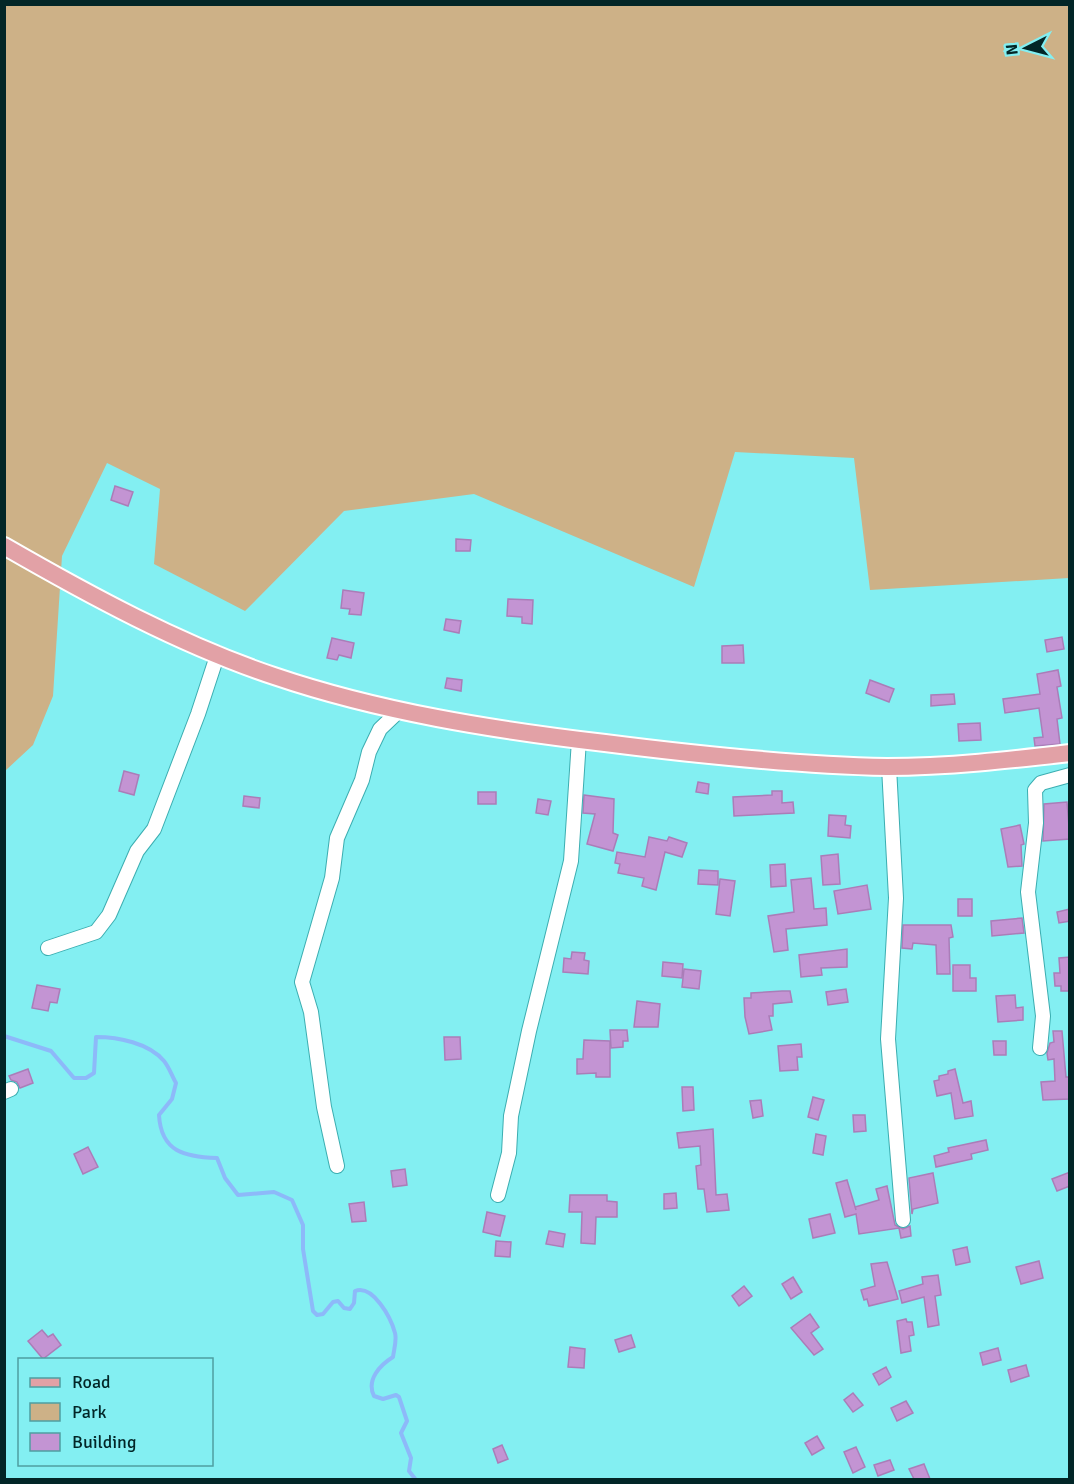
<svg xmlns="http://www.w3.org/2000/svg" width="1074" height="1484" font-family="Signika,sans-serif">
	<rect width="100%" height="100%" fill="#83eff2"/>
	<path fill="#cdb187" d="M5,5h1064v573l-199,12 -16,-132 -119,-6 -41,135 -220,-93 -130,17 -99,100 -91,-47 6,-75 -53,-26 -45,93 -9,140 -20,49 -28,26z"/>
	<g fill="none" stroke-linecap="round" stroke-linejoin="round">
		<path stroke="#8db9f9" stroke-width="4" d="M4,1036l47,15 23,27h12l8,-5 2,-36c22,0 53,6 68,24 5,6 8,15 12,22l-4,16 -13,16c2,37 26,42 58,43l8,20 13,17 36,-3 18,8 11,25v24l10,62 4,4 6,-1 10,-12 5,-1 6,7 6,1 4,-6 1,-12c18,-7 36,27 40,42 2,7 -1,16 -2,24 -13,8 -27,23 -19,39l9,3 13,-4 3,2 8,24 -6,12 10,25 -2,13 7,9"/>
	</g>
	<g fill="#c394d3" stroke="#aa7db8" stroke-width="1.5">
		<path d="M115,486l18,6 -5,14 -17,-6z"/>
		<path d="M456,539l15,1 -1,11h-14z"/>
		<path d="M343,590l21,3 -3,22 -12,-1 1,-5 -9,-1z"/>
		<path d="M508,599l25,1 -1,24 -10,-1v-6l-15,-1z"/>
		<path d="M446,619l15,2 -2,12 -15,-3z"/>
		<path d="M1062,637l2,12 -17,3 -2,-12z"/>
		<path d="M332,638l22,5 -3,15 -12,-3 -2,5 -10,-2z"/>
		<path d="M743,645l1,18h-22v-17z"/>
		<path d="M1058,670l3,16 -4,1 5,31 -5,1 3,25 -25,2 -1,-8 9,-1 -4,-29 -34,5 -2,-14 37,-5 -3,-20z"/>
		<path d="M447,678l15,2 -1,11 -16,-3z"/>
		<path d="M870,680l24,9 -5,13 -23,-9z"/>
		<path d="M954,694l1,10 -24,2v-11z"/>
		<path d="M980,723l1,17 -22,1 -1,-17z"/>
		<path d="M124,771l15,4 -5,20 -15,-4z"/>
		<path d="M698,782l11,2 -1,10 -12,-2z"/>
		<path d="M772,791h10v12l11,-1 1,11 -60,3 -1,-19 39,-2z"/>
		<rect x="478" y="792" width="18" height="12"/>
		<path d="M584,795l30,4 -1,34 5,2 -5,16 -26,-7 8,-30 -12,-1z"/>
		<path d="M244,796l16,2 -1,10 -16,-2z"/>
		<path d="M538,799l13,2 -3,14 -12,-2z"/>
		<path d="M1067,802l3,37 -27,2 1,-37z"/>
		<path d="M829,815l17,1 -1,9 6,1 -1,12 -22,-2z"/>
		<path d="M1020,825l4,19 -3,1 1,21 -14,1 -7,-38z"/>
		<path d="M649,837l18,4 2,-4 18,6 -5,14 -17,-5 -9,38 -14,-4 2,-8 -26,-5 2,-9 -5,-1 2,-11 28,5z"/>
		<path d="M838,854l2,30 -17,1 -2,-29z"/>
		<path d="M785,864l1,22 -15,1 -1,-22z"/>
		<path d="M699,870l19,1v14l-20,-1z"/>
		<path d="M811,878l3,31 12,-1 1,17 -41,4 2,21 -14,2 -6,-36 26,-4 -3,-32z"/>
		<path d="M720,879l15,2 -5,35 -14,-2z"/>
		<path d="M867,885l4,24 -33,5 -4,-23z"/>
		<rect x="958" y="899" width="14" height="17"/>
		<path d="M1070,909v12l-11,2 -2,-11z"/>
		<path d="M1022,918l2,15 -32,3 -1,-15z"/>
		<path d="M903,925h48l2,12 -4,1 1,36h-13l-1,-29 -23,-2 -1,6 -10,-1z"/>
		<path d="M847,949v18l-26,1 1,7 -21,2 -2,-22z"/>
		<path d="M572,952l13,1 -1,7 5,1 -1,13 -25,-2 1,-14 7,1z"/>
		<path d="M1070,957v34h-9v-5h-6l-1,-13h6l-1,-15z"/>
		<path d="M663,962l20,2 -1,14 -20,-2z"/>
		<path d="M953,965h17v13h6v13h-23z"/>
		<path d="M684,969l17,2 -2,18 -17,-2z"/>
		<path d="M37,985l23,4 -3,14 -7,-1 -2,9 -16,-3z"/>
		<path d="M846,989l2,13 -20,3 -2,-13z"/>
		<path d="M782,991h8l2,11 -19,2v12h-4l3,14 -23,4 -4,-17 -1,-19h7v-5z"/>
		<path d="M1015,995l1,13 7,-1v13l-25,2 -2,-26z"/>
		<path d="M637,1001l23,3 -2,23h-24z"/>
		<path d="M610,1030h17l1,11h-5v6l-12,1z"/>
		<path d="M1053,1031h9l4,46h4v22l-27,1 -2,-18 14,-1 -1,-22 -6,1 -1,-7 3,-10 4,-1z"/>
		<path d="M444,1037h16l1,22 -16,1z"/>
		<path d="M584,1040l26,1v36h-14v-4l-19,1v-15h6z"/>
		<path d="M993,1041h13v14h-12z"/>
		<path d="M801,1044l1,13h-5l1,13 -18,1 -2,-25z"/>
		<path d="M28,1069l5,14 -13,5 -3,-6 -6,-2 -2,-4z"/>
		<path d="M955,1069l8,34 8,-2 2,15 -18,3 -4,-26 -14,3 -3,-15 5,-1v-4l9,-2v-3z"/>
		<path d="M682,1087h11l1,23 -11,1z"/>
		<path d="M813,1097l11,3 -6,20 -10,-3z"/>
		<path d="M761,1100l2,16 -10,2 -3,-17z"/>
		<path d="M853,1115h12l1,16 -12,1z"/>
		<path d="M713,1129l3,66 11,-1 2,16 -22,2 -3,-23h-6l-2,-23 5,-1 -1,-19 -21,2 -2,-15z"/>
		<path d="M816,1134l10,2 -3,19 -10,-2z"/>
		<path d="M986,1140l2,10 -17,4 1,5 -36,8 -2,-11 15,-4 -1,-4z"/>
		<path d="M88,1147l10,20 -15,7 -9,-20z"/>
		<path d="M405,1169l2,16 -14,2 -2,-16z"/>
		<path d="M1070,1172v14l-13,5 -5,-12z"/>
		<path d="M933,1173l5,30 -25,6 -1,5 -3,-36z"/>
		<path d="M847,1180l9,30 -1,-3 24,-7 -3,-11 11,-3 8,39 8,4 7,-3 1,10 -10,2 -2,-10 -40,6 -3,-20 -11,3 -9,-34z"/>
		<path d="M676,1193l1,15 -13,1v-15z"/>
		<path d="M570,1195h37v6l10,1v15h-21l-1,27 -14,-1 1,-31h-13z"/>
		<path d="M364,1202l2,19 -14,1 -3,-18z"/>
		<path d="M487,1212l18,4 -5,20 -17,-4z"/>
		<path d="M830,1214l5,19 -22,5 -4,-19z"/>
		<path d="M549,1231l16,3 -2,13 -17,-3z"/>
		<path d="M496,1241l15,1 -1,15 -15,-1z"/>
		<path d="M967,1247l3,15 -14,3 -3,-15z"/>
		<path d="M1039,1261l4,17 -22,6 -5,-17z"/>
		<path d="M887,1262l11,37 -29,7 -2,-7 -3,1 -3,-10 14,-4 -4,-22z"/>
		<path d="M938,1275l3,20 -6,1 4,29 -11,2 -4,-30 -22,6 -3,-12 24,-7 -1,-7z"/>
		<path d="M793,1277l9,15 -11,7 -9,-15z"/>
		<path d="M744,1286l8,10 -13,10 -7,-10z"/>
		<path d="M810,1314l9,13 -8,6 12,16 -9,6 -23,-27z"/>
		<path d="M906,1319l1,3h5l2,13 -5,1 2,15 -10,2 -4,-32z"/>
		<path d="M42,1330l6,7 5,-3 8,11 -18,14 -15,-18z"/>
		<path d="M631,1335l4,12 -16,5 -4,-12z"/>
		<path d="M570,1347l15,2 -1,19 -16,-1z"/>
		<path d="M998,1348l3,12 -18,5 -3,-12z"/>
		<path d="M1026,1365l3,11 -18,6 -3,-12z"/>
		<path d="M886,1367l5,10 -12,8 -6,-11z"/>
		<path d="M853,1393l10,12 -10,7 -9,-12z"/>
		<path d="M906,1401l7,12 -16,8 -6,-13z"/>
		<path d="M817,1436l7,12 -12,7 -7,-12z"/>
		<path d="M502,1445l6,14 -10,4 -5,-14z"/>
		<path d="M856,1447l9,20 -12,6 -9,-21z"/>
		<path d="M890,1460l4,10 -16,6 -4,-11z"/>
		<path d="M924,1464l6,15h-16l-5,-10z"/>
	</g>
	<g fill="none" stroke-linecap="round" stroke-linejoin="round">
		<g stroke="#3caeb1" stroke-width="16">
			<g id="minor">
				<path d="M889,767l7,131 -8,141 15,181"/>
				<path d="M48,948l48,-16 13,-17 28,-64 17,-22 44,-115 20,-61"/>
				<path d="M1040,1048l3,-32 -15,-124 8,-69 -1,-33 6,-7 29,-8"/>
				<path d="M4,1092l7,-3"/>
				<path d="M337,1166l-13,-59 -13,-95 -9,-30 30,-104 5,-40 25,-58 7,-28 11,-23 21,-20"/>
				<path d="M498,1195l11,-42 2,-37 18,-85 42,-170 8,-121"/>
			</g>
		</g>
		<g stroke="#fff" stroke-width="20">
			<path id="major" d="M4,546c85,49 177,99 270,130 106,36 220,54 331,67 94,12 188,22 282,24 61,0 123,-7 183,-14"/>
		</g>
		<use href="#minor" stroke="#fff" stroke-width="14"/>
		<use href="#major" stroke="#e2a1a6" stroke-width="16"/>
	</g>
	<rect width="1074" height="1484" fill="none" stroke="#022627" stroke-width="12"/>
	<rect x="18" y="1358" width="195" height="108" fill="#83eff2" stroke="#4f9fa1" stroke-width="1.5"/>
	<rect x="30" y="1378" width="30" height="9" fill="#e2a1a6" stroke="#4f9fa1" stroke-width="1.5"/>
	<text x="72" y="1388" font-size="18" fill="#022627">Road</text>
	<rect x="30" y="1403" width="30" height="18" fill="#cdb187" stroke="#4f9fa1" stroke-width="1.5"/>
	<text x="72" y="1418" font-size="18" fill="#022627">Park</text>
	<rect x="30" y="1433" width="30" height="18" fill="#c394d3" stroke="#4f9fa1" stroke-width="1.5"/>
	<text x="72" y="1448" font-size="18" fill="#022627">Building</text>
	<g transform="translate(1026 48) rotate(264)" stroke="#83eff2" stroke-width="4.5" paint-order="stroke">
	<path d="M0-4.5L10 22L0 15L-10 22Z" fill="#022627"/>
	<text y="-9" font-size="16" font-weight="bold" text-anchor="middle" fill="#022627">N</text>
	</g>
</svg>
